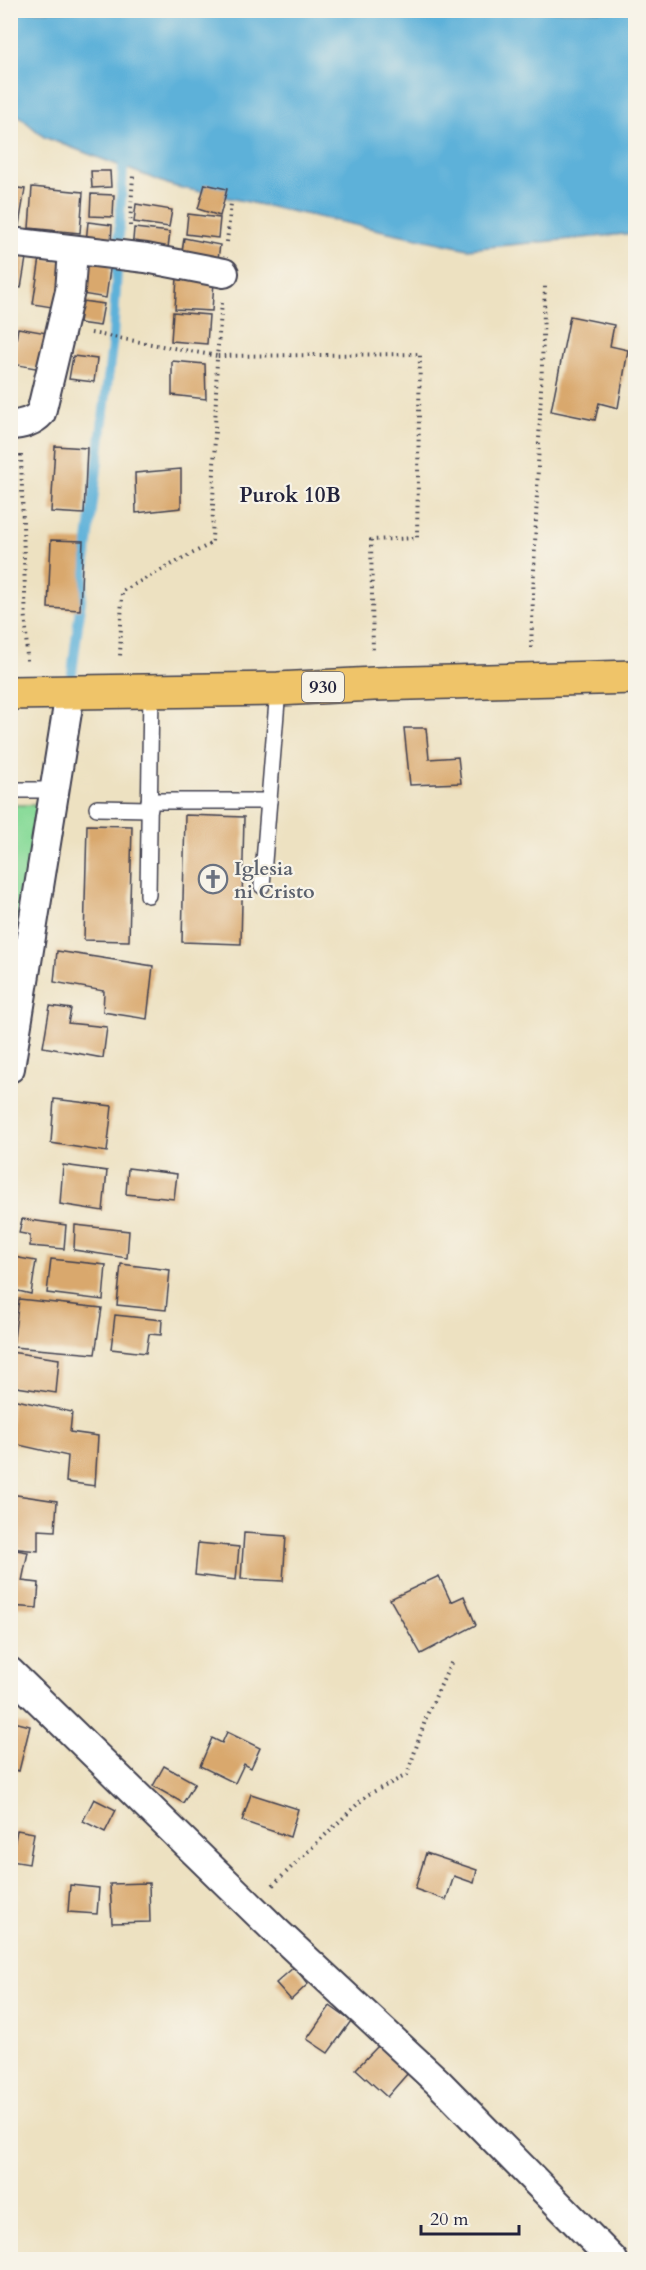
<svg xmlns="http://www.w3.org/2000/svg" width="646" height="2270" font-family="Cardo,serif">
	<rect width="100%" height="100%" fill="#f7f3e8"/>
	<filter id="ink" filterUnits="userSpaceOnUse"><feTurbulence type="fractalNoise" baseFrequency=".0167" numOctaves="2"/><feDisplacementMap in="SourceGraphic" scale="12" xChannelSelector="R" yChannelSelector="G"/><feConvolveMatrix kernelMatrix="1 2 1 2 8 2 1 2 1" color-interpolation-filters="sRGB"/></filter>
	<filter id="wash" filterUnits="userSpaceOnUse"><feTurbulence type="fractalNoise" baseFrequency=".008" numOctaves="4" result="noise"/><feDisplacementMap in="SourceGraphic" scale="24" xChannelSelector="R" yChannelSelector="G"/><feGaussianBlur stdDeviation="1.35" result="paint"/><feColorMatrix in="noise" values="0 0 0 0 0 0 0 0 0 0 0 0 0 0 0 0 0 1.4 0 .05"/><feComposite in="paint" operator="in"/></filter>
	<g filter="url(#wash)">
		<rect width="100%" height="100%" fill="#ede1c1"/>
		<path fill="#8adb9a" stroke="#567e6a" stroke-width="1.5" d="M11,805h27l-27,174z"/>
		<path fill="#5db1d9" stroke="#406a8a" stroke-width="1.5" d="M10,11h625v222l-167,16 -295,-63 -129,-49 -33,-28z"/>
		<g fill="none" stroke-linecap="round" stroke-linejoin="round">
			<path stroke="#5db1d9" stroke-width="10" d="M70,690l43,-353 10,-170"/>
		</g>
		<g id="blocks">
			<g fill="#d9a86d">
				<path d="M91,171h19l1,16 -19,1z"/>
				<path d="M205,184l22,5 -7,27 -22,-7z"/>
				<path d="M10,187l15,2 -6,36 -9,-1z"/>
				<path d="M32,187l51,5 -3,41 -51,-5z"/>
				<path d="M91,194l23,1 -1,22 -23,-1z"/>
				<path d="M136,204l36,6 -3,17 -35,-5z"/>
				<path d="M188,214l32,4 -2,20 -32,-4z"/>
				<path d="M88,222l24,3 -1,19 -25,-2z"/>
				<path d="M134,228l36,4 -3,24 -35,-4z"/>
				<path d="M184,238l36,7 -3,20 -36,-6z"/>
				<path d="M10,255l16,3 -5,30 -11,-2z"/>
				<path d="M40,258l25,4 -7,46 -25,-4z"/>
				<path d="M87,259l24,3 -5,36 -24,-4z"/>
				<path d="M177,278l37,3 -2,30 -37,-2z"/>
				<path d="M82,301l22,3 -4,22 -21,-3z"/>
				<path d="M173,312l36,3 -2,29 -36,-3z"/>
				<path d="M570,316l44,9 -4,21 18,4 -10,58 -19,-5 -4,17 -44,-9z"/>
				<path d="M18,328l29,5 -6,36 -29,-5z"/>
				<path d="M73,356l24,3 -3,23 -25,-3z"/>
				<path d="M172,361l33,3 1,35 -34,-4z"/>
				<path d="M55,446l32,2 -3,66 -33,-2z"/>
				<path d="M181,469v39l-45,5 -1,-40z"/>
				<path d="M51,540l32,1 -3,69 -32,-2z"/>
				<path d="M404,728h22l3,31 29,-2 3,26 -51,2z"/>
				<path d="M185,815l59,2 -3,127 -59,-2z"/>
				<path d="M87,825l45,1 -3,115 -45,-1z"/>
				<path d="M57,951l96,15 -6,53 -44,-7 1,-21 -50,-9z"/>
				<path d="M50,1006l21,3 -3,14 39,4 -4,31 -60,-11z"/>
				<path d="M54,1099l58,7 -5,46 -56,-9z"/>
				<path d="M63,1165l44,6 -4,40 -43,-7z"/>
				<path d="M128,1168l49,6 -3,25 -48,-5z"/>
				<path d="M22,1219l44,6 -2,24 -34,-3v-11l-11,-2z"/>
				<path d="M75,1225l54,6 -2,27 -53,-8z"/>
				<path d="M14,1257l22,4 -5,33 -21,-5z"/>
				<path d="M51,1259l55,6 -3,35 -56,-7z"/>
				<path d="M121,1264l49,6 -4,40 -49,-5z"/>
				<path d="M19,1299l83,9 -7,46 -82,-7z"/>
				<path d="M115,1315l47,5 -1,15 -12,-1 -3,19 -35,-4z"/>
				<path d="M10,1352l49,7 -3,34 -46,-7z"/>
				<path d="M12,1399l60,13 -2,20 28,4 -3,50 -29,-4 2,-26 -58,-13z"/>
				<path d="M10,1494l47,7 -2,30 -17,-1v21l-28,-3z"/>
				<path d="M244,1533l42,3 -3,45 -42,-2z"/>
				<path d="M198,1543l41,4 -3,33 -41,-5z"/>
				<path d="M10,1549l18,3 -6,29 17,2 -2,25 -27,-2z"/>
				<path d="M439,1576l12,26 13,-6 12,29 -55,29 -31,-55z"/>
				<path d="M10,1721l20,5 -11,45 -9,-2z"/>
				<path d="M227,1732l33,16 -9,20 -7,-4 -9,19 -35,-17 12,-28 10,5z"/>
				<path d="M164,1766l31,17 -12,20 -30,-17z"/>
				<path d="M251,1794l47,15 -8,28 -48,-16z"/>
				<path d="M94,1799l22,11 -11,22 -22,-11z"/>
				<path d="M17,1830l17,3 -5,31 -18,-3z"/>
				<path d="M426,1853l51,17 -3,13 -20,-7 -8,24 -31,-11z"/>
				<path d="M149,1883l1,39 -38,1 -2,-39z"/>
				<path d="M70,1885l29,3 -2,26 -29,-2z"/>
				<path d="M294,1967l14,17 -17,16 -15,-17z"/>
				<path d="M330,2006l21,15 -23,32 -21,-14z"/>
				<path d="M378,2046l30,27 -21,24 -31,-28z"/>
			</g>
		</g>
	</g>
	<g filter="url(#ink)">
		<use href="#blocks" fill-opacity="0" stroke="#403f4f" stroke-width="1.5"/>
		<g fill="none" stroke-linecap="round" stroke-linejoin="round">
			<g stroke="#403f4f" stroke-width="18">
				<g id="service">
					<path d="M10,790h44"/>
					<path d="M149,801h120"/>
					<path d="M97,808l53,1"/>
					<path d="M262,886l16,-197"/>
					<path d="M148,895l3,-203"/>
				</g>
			</g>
			<g stroke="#403f4f" stroke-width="32">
				<g id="minor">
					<path d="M10,242l136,16 78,15"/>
					<path d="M10,425c12,0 24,-4 31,-12l29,-122 3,-40"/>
					<path d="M10,1068l60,-375"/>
					<path d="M10,1672l267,260 161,150 175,178"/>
				</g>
			</g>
			<g stroke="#403f4f" stroke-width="36">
				<path id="primary" d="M10,693l268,-4 96,-5 262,-7"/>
			</g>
			<g stroke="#403f4f" stroke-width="4" stroke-dasharray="1.5 4.5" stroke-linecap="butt">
				<path d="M130,226l3,-51"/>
				<path d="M227,242l4,-39"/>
				<path d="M222,303l-5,53 203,-2 -3,184 -46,2 2,113"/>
				<path d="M91,333l126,23 -5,187 -90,48 -2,67"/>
				<path d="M21,455l6,206"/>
				<path d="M531,648l14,-362"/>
				<path d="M273,1885l94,-90 40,-20 20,-60 25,-54"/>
			</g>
			<use href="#service" stroke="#fff" stroke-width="15"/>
			<use href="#minor" stroke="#fff" stroke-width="28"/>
			<use href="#primary" stroke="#efc469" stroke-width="33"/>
		</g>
	</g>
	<defs>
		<g id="church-ring" transform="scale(1.5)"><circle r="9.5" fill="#f7f3e8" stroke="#6b7280" stroke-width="1.5"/><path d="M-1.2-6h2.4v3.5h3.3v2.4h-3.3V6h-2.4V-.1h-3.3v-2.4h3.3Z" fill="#6b7280"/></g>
	</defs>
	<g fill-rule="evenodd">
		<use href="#church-ring" x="213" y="879"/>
	</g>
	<g text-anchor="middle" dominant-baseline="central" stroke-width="4.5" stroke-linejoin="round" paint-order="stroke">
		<rect fill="#f7f3e8" stroke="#62616f" stroke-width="1.5" x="302" y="672" width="42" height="30" rx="4.5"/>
		<g font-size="18" font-weight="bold" fill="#22223b">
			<text x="323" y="687">930</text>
		</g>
		<g font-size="20" font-weight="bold" fill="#5b616d" stroke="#f7f3e8" text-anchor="start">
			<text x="234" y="868">Iglesia<tspan x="234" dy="23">ni Cristo</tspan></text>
		</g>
		<g font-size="21" font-weight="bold" fill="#22223b" stroke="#f7f3e8">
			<text x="290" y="495">Purok 10B</text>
		</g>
	</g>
	<rect width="646" height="2270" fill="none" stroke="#f7f3e8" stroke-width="36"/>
	<path d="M421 2225v9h98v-9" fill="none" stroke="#22223b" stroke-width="3"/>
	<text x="430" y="2225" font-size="18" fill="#22223b" stroke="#f7f3e8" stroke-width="4.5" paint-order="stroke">20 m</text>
</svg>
